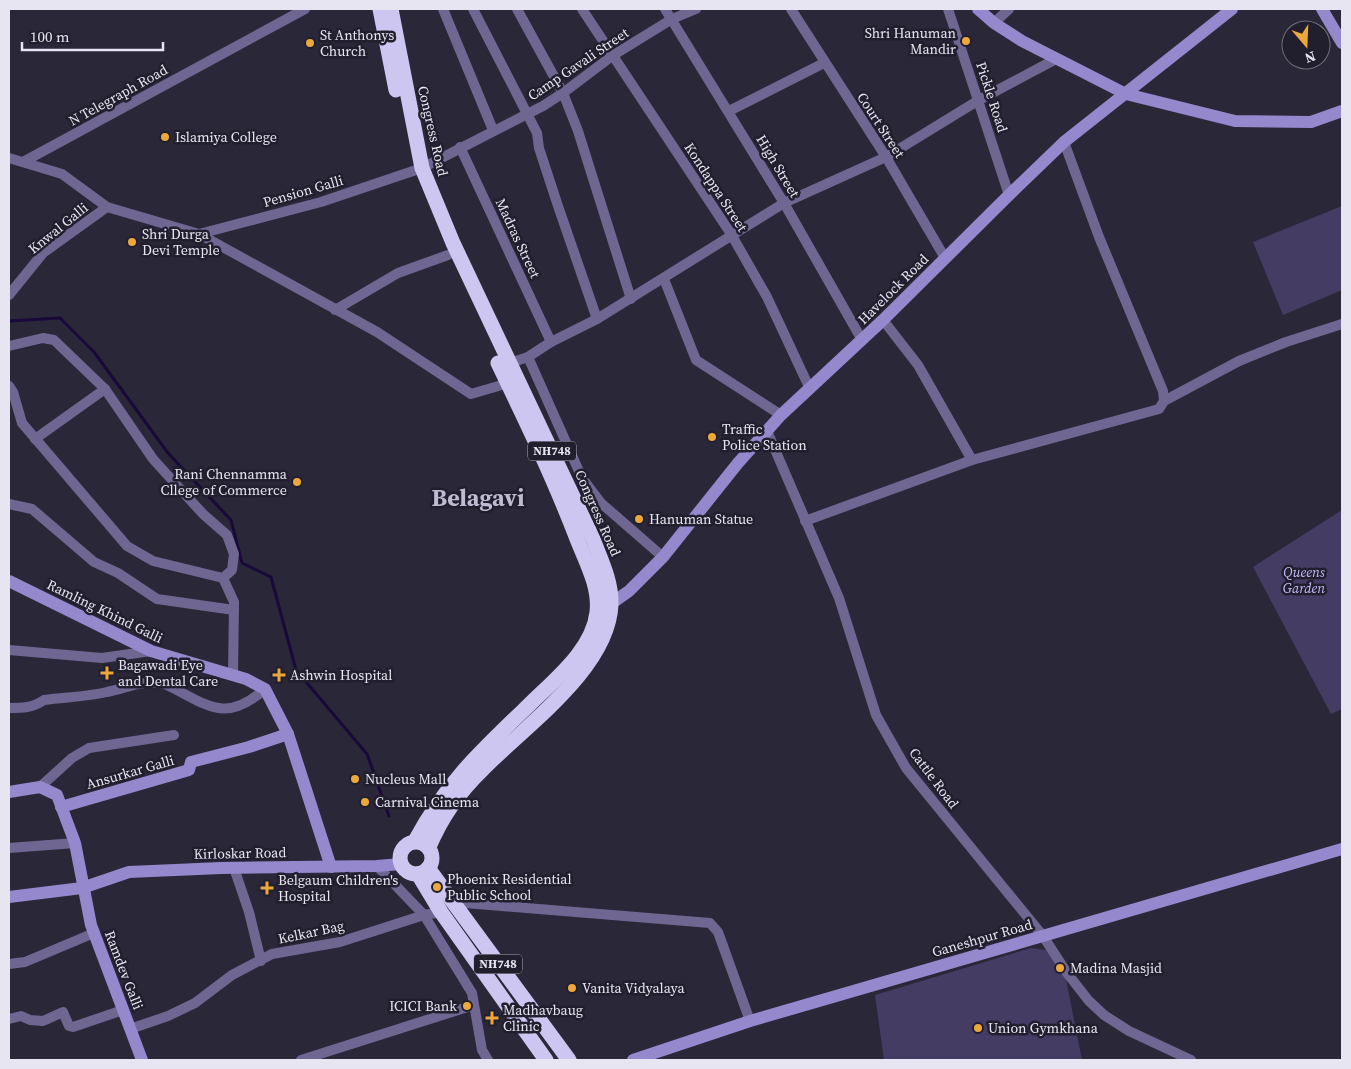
<svg xmlns="http://www.w3.org/2000/svg" width="1351" height="1069" font-family="'Source Serif 4',serif">
	<rect width="100%" height="100%" fill="#2a2739"/>
	<g fill="#453c64">
		<path d="M1342,206v84l-59,25 -30,-73z"/>
		<path d="M1342,510v199l-11,5 -78,-147z"/>
		<path d="M1031,948l22,3 10,13 19,96h-198l-9,-65z"/>
	</g>
	<g fill="none" stroke-linecap="round" stroke-linejoin="round">
		<path stroke="#190939" stroke-width="3" d="M9,321l51,-3 34,34 74,101 63,67 11,43 29,14 25,93 71,84 22,62"/>
		<g stroke="#6f6791" stroke-width="10">
			<path d="M443,9l50,121"/>
			<path d="M473,9l64,124 2,15 19,58 39,113"/>
			<path d="M517,9l46,84 15,38 53,168"/>
			<path d="M582,9l149,225 36,63 43,92"/>
			<path d="M665,9l119,194 78,137"/>
			<path d="M791,9l95,148 59,101"/>
			<path d="M948,9l61,186"/>
			<path d="M994,23l15,-14"/>
			<path d="M729,111l95,-48"/>
			<path d="M460,147l91,195"/>
			<path d="M9,158l53,16 45,33 92,27 178,98 94,62 41,-12"/>
			<path d="M23,162l282,-153"/>
			<path d="M199,234l122,-32 101,-34 121,-62 20,-13 49,-37 60,-37 24,-10"/>
			<path d="M664,279l32,81 85,55"/>
			<path d="M9,295l34,-42 64,-46"/>
			<path d="M335,310l63,-37 50,-18"/>
			<path d="M883,320l35,45 54,95"/>
			<path d="M9,346l34,-8 11,2 51,49 48,70 50,55 24,21 7,19 -2,16 -9,8 -70,-17 -26,-15 -105,-123 -9,-31 -4,-6"/>
			<path d="M528,357l54,121 19,25 62,54"/>
			<path d="M510,363l18,-6 23,-15 46,-23 187,-116 102,-46 93,-57 77,-41"/>
			<path d="M1164,401l75,-40 47,-19 56,-18"/>
			<path d="M767,431l72,167 37,117 30,53 137,168 24,37 22,28 15,14 25,16 62,29"/>
			<path d="M35,439l70,-50"/>
			<path d="M9,504l23,5 62,53 24,11 39,26 77,11"/>
			<path d="M805,521l167,-61 187,-51 5,-8 -1,-10 -64,-154 -35,-95"/>
			<path d="M223,578l11,24 -1,73"/>
			<path d="M9,650l93,8 49,-7"/>
			<path d="M9,708c13,0 24,0 35,-8 21,-3 43,-3 63,-8 20,-4 38,-13 58,-8 42,20 59,41 100,5"/>
			<path d="M40,787l32,-29 17,-10 85,-13"/>
			<path d="M9,848l66,-5"/>
			<path d="M377,866l47,49 48,78 10,57 6,10"/>
			<path d="M234,868l15,44 12,49"/>
			<path d="M453,902l257,21 8,9 32,89"/>
			<path d="M9,964l16,-2 69,-29"/>
			<path d="M9,1019l12,-3 9,4 13,1 20,-9 6,14 4,1 50,-17"/>
			<path d="M130,1029l38,-13 27,-13 37,-28 40,-21 68,-12 84,-27 17,-3"/>
			<path d="M301,1060l173,-55"/>
		</g>
		<g stroke="#9688cc" stroke-width="12">
			<path d="M978,9l16,14 28,18 104,53 109,27 76,1 31,-11"/>
			<path d="M1322,9l20,34"/>
			<path d="M9,581l142,70 95,28 19,10 23,45 43,133"/>
			<path d="M605,608l24,-17 34,-34 75,-94 43,-48 102,-95 126,-125 55,-53 168,-133"/>
			<path d="M9,792l31,-5 17,8 18,48 16,82 51,135"/>
			<path d="M61,807l128,-37 2,-8 58,-15 39,-13"/>
			<path d="M9,897l73,-9 47,-16 92,-4 156,-2 24,-2"/>
			<path d="M633,1060l117,-39 592,-172"/>
		</g>
		<g stroke="#ccc6f0" stroke-width="15">
			<path d="M380,9l16,81"/>
			<path d="M391,9l31,159 31,75 140,296c8,21 19,43 18,66 -3,64 -86,121 -128,164 -23,22 -42,49 -54,78"/>
			<path d="M415,841c31,-58 67,-91 114,-136 25,-25 64,-55 68,-93 3,-25 -11,-50 -20,-73 -23,-60 -51,-118 -79,-176"/>
			<circle cx="416" cy="858" r="16"/>
			<path d="M428,868l141,192"/>
			<path d="M418,874l23,38 105,148"/>
		</g>
	</g>
	<g fill="#eda83b" stroke="#211e2e" stroke-width="2">
		<circle cx="966" cy="41" r="5"/>
		<circle cx="310" cy="43" r="5"/>
		<circle cx="165" cy="137" r="5"/>
		<circle cx="132" cy="242" r="5"/>
		<circle cx="712" cy="437" r="5"/>
		<circle cx="297" cy="482" r="5"/>
		<circle cx="639" cy="519" r="5"/>
		<path d="M104.5 665.5h5v5h5v5h-5v5h-5v-5h-5v-5h5z"/>
		<path d="M276.5 667.5h5v5h5v5h-5v5h-5v-5h-5v-5h5z"/>
		<circle cx="355" cy="779" r="5"/>
		<circle cx="365" cy="802" r="5"/>
		<circle cx="437" cy="887" r="5"/>
		<path d="M264.5 880.5h5v5h5v5h-5v5h-5v-5h-5v-5h5z"/>
		<circle cx="1060" cy="968" r="5"/>
		<circle cx="572" cy="988" r="5"/>
		<circle cx="467" cy="1006" r="5"/>
		<path d="M489.5 1010.5h5v5h5v5h-5v5h-5v-5h-5v-5h5z"/>
		<circle cx="978" cy="1028" r="5"/>
	</g>
	<g text-anchor="middle" dominant-baseline="central" stroke-width="5" stroke-linejoin="round" paint-order="stroke">
		<g fill="#211e2e" stroke="#aca9b6" stroke-width="1">
			<rect x="528" y="441.5" width="48" height="19" rx="4"/>
			<rect x="474" y="954.5" width="48" height="19" rx="4"/>
		</g>
		<g font-size="12" font-weight="bold" fill="#e7e5f1">
			<text x="552" y="451">NH748</text>
			<text x="498" y="964">NH748</text>
		</g>
		<g font-size="14" fill="#e7e5f1" stroke="#211e2e" text-anchor="start">
			<text x="956" y="33" text-anchor="end">Shri Hanuman<tspan x="956" dy="16">Mandir</tspan></text>
			<text x="320" y="35">St Anthonys<tspan x="320" dy="16">Church</tspan></text>
			<text x="175" y="137">Islamiya College</text>
			<text x="142" y="234">Shri Durga<tspan x="142" dy="16">Devi Temple</tspan></text>
			<text x="722" y="429">Traffic<tspan x="722" dy="16">Police Station</tspan></text>
			<text x="287" y="474" text-anchor="end">Rani Chennamma<tspan x="287" dy="16">Cllege of Commerce</tspan></text>
			<text x="649" y="519">Hanuman Statue</text>
			<text x="118" y="665">Bagawadi Eye<tspan x="118" dy="16">and Dental Care</tspan></text>
			<text x="290" y="675">Ashwin Hospital</text>
			<text x="365" y="779">Nucleus Mall</text>
			<text x="375" y="802">Carnival Cinema</text>
			<text x="447" y="879">Phoenix Residential<tspan x="447" dy="16">Public School</tspan></text>
			<text x="278" y="880">Belgaum Children's<tspan x="278" dy="16">Hospital</tspan></text>
			<text x="1070" y="968">Madina Masjid</text>
			<text x="582" y="988">Vanita Vidyalaya</text>
			<text x="457" y="1006" text-anchor="end">ICICI Bank</text>
			<text x="503" y="1010">Madhavbaug<tspan x="503" dy="16">Clinic</tspan></text>
			<text x="988" y="1028">Union Gymkhana</text>
		</g>
		<g font-size="14" fill="#e7e5f1" stroke="#211e2e">
			<text transform="translate(578 64) rotate(-34)">Camp Gavali Street</text>
			<text transform="translate(118 95) rotate(-29)">N Telegraph Road</text>
			<text transform="translate(992 97) rotate(72)">Pickle Road</text>
			<text transform="translate(881 125) rotate(57)">Court Street</text>
			<text transform="translate(433 131) rotate(77)">Congress Road</text>
			<text transform="translate(778 166) rotate(59)">High Street</text>
			<text transform="translate(716 187) rotate(57)">Kondappa Street</text>
			<text transform="translate(303 191) rotate(-16)">Pension Galli</text>
			<text transform="translate(58 228) rotate(-39)">Knwal Galli</text>
			<text transform="translate(518 238) rotate(65)">Madras Street</text>
			<text transform="translate(893 289) rotate(-45)">Havelock Road</text>
			<text transform="translate(598 513) rotate(66)">Congress Road</text>
			<text transform="translate(105 611) rotate(26)">Ramling Khind Galli</text>
			<text transform="translate(130 772) rotate(-16)">Ansurkar Galli</text>
			<text transform="translate(934 778) rotate(53)">Cattle Road</text>
			<text transform="translate(240 853) rotate(-1)">Kirloskar Road</text>
			<text transform="translate(311 932) rotate(-12)">Kelkar Bag</text>
			<text transform="translate(982 938) rotate(-16)">Ganeshpur Road</text>
			<text transform="translate(124 970) rotate(69)">Ramdev Galli</text>
		</g>
		<g font-size="14" font-style="italic" fill="#c5b9fb" stroke="#211e2e">
			<text x="1304" y="572">Queens<tspan x="1304" dy="16">Garden</tspan></text>
		</g>
		<g font-size="24" font-weight="bold" fill="#bfbbd2" stroke="#211e2e">
			<text x="478" y="497">Belagavi</text>
		</g>
	</g>
	<rect width="1351" height="1069" fill="none" stroke="#e7e5f1" stroke-width="20"/>
	<g transform="translate(1306 45) rotate(161)"><circle r="24" fill="#211e2e" stroke="#706e7c"/>
	<path d="M0-4L9 19L0 12L-9 19Z" fill="#eda83b"/>
	<text y="-8" font-size="14" font-weight="bold" text-anchor="middle" fill="#e7e5f1">N</text>
	</g>
	<path d="M22 42v8h141v-8" fill="none" stroke="#e7e5f1" stroke-width="2.5"/>
	<text x="30" y="42" font-size="15" fill="#e7e5f1" stroke="#211e2e" stroke-width="4" paint-order="stroke">100 m</text>
</svg>
